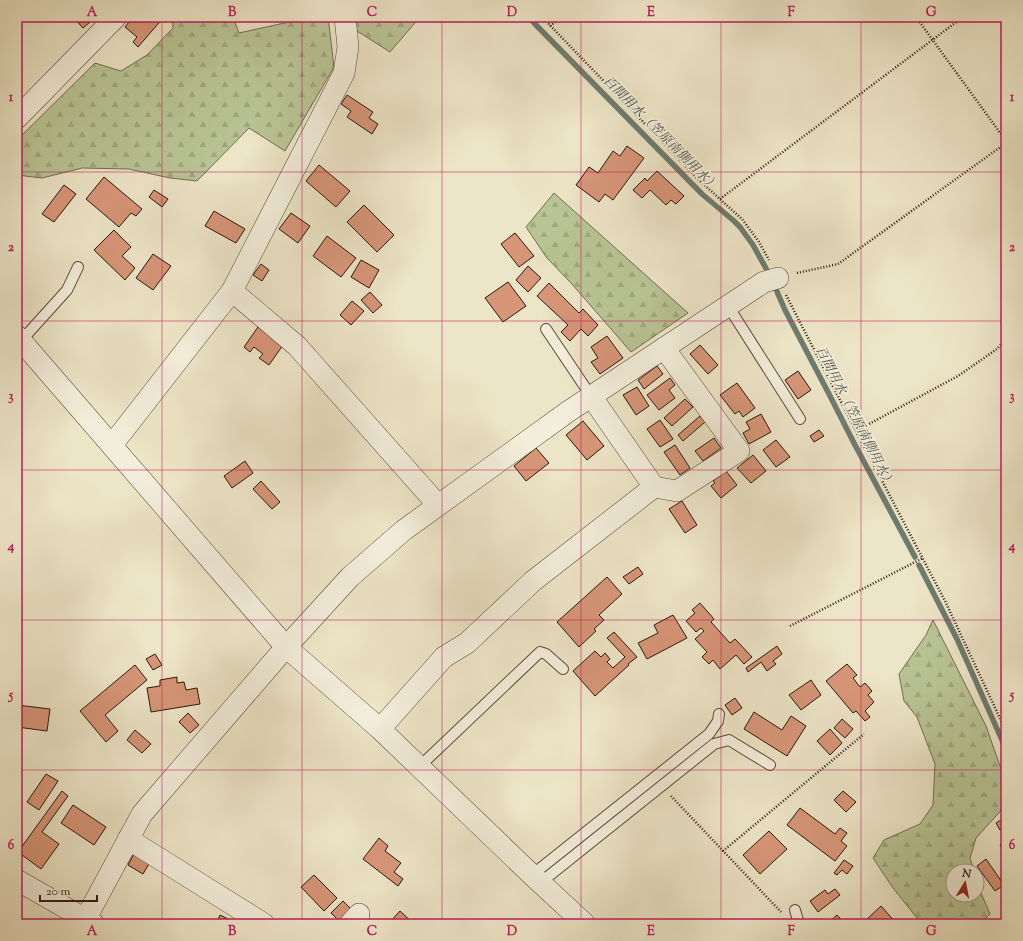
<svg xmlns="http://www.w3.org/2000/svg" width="1023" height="941" font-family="'Sorts Mill Goudy','Noto Serif JP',serif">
	<defs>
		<pattern id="forest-firs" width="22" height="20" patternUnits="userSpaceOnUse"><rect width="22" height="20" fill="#b9c495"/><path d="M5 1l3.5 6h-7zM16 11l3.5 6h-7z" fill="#9fa87f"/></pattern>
	</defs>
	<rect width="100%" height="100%" fill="#ede5c7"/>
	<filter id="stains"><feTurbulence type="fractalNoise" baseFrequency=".005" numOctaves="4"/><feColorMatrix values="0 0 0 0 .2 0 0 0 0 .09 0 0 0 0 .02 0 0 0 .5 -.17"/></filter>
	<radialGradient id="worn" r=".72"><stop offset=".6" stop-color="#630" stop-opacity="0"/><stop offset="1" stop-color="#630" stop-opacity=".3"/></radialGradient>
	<g fill="url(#forest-firs)" stroke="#726e50">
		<path d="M172,17h61l6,16 50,-11 16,-5h23l6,50 -49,84 -36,-23 -52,53 -27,-3 -41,-9 -47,-1 -40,10 -25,-3v-35l78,-77 26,8 26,-16 26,-27z"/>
		<path d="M355,17h65l-30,35 -33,-21z"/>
		<path d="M554,193l134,120 -57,39 -60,-69 -24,-25 -21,-31z"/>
		<path d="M933,620l53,106 20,57v22l-30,33 -6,20 4,13h-21v24h24v-14l4,12 9,21 -10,10h-59v-1l-28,-35 -20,-30 11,-18 36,-16 13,-19 2,-41 -18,-47 -13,-16 -5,-27 27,-39z"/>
	</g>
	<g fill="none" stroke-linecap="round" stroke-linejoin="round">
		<g stroke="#6d7c70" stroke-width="5.5">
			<path d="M529,17l6,7 167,170 32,27 6,6 13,18 15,27"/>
			<path d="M775,287l10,23 44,84 26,51 60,112"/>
			<path d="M919,565l38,74 49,110"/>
		</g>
	</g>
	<g fill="#d79678" stroke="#2a170b">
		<path d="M73,17h23l-13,11z"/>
		<path d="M133,17h31l-26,30 -5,-5 4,-5 -12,-10z"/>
		<path d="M347,95l26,17 -4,6 9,6 -6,10 -25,-17 4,-6 -10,-7z"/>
		<path d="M627,146l17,12 -31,42 -8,-6 -6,8 -23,-17 13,-18 9,6 15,-22 7,5z"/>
		<path d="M319,165l31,26 -14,16 -30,-26z"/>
		<path d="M657,171l27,25 -8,8 -5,-4 -5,5 -16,-15 -8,8 -9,-8 12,-12 2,3z"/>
		<path d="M104,177l38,32 -6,7 -5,-3 -12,14 -33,-28z"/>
		<path d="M64,185l12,9 -22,28 -12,-8z"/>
		<path d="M154,190l14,9 -6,8 -13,-10z"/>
		<path d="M364,205l30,30 -17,17 -30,-30z"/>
		<path d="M214,211l31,18 -9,14 -31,-17z"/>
		<path d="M291,213l19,13 -12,17 -19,-14z"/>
		<path d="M114,230l17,17 -9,9 13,12 -10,12 -31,-30z"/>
		<path d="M515,233l19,23 -15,11 -18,-23z"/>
		<path d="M327,236l29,22 -15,19 -28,-21z"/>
		<path d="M153,254l18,12 -18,24 -17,-12z"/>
		<path d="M361,260l18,10 -10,18 -18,-11z"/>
		<path d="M261,264l8,6 -7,11 -9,-6z"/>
		<path d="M528,266l13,12 -13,14 -12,-12z"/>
		<path d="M508,282l18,24 -23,16 -18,-24z"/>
		<path d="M549,283l30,30 4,-4 15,16 -10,11 -7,-7 -11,12 -9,-9 7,-7 -31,-29z"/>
		<path d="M370,292l12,13 -9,8 -12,-13z"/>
		<path d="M352,301l12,10 -13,14 -11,-10z"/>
		<path d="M258,327l25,18 -14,20 -10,-7 4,-4 -9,-7 -4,5 -6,-5z"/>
		<path d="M607,336l16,22 -23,16 -9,-12 7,-4 -7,-11z"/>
		<path d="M700,345l18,20 -10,9 -18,-20z"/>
		<path d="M657,366l6,8 -19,15 -6,-9z"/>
		<path d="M798,371l13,19 -13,9 -13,-19z"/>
		<path d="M670,378l5,7 -6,5 6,8 -16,12 -12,-15z"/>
		<path d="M737,383l18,25 -12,9 -4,-6 -4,3 -15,-19z"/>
		<path d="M637,387l12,19 -13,9 -13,-20z"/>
		<path d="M685,399l8,8 -21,19 -8,-8z"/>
		<path d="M761,414l10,18 -22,12 -6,-11 7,-4 -4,-7z"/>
		<path d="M700,416l5,6 -22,19 -5,-6z"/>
		<path d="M660,420l13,19 -13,8 -13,-18z"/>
		<path d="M583,421l21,25 -17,14 -21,-25z"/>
		<path d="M819,430l5,6 -10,6 -4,-6z"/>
		<path d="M714,438l7,10 -18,13 -8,-10z"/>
		<path d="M776,440l14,17 -14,10 -13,-17z"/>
		<path d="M675,445l15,23 -10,7 -16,-23z"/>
		<path d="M536,448l13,15 -23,18 -12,-15z"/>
		<path d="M753,455l13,16 -15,12 -14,-15z"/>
		<path d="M245,461l8,12 -21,15 -8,-12z"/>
		<path d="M726,471l11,14 -16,13 -10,-12 4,-3 -2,-2z"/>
		<path d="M261,481l19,21 -8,7 -19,-20z"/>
		<path d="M682,501l15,24 -12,8 -16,-24z"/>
		<path d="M638,567l5,7 -14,10 -6,-7z"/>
		<path d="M607,577l15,17 -23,21 5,5 -10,9 2,2 -17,16 -22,-25z"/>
		<path d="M700,603l14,16 -3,3 19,21 5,-4 17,18 -8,7 -8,-9 -16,14 -7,-9 -4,4 -7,-7 5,-5 -12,-13 9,-8 -3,-3 -5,4 -10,-11 9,-8 -3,-3z"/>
		<path d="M673,615l14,23 -40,21 -9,-16 20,-10 -4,-8z"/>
		<path d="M614,632l23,25 -9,7 1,1 -34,31 -22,-25 22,-20 6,6 4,-4 5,6 -3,3 6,6 12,-11 -18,-19z"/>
		<path d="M777,646l5,8 -9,7 3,3 -9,7 -6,-9 -13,10 -2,-4z"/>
		<path d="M155,654l7,11 -9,5 -7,-11z"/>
		<path d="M847,664l10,11 -4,3 7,9 5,-4 7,8 -4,4 6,7 -9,9 5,6 -5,4 -9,-10 -3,2 -27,-32z"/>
		<path d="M135,665l12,15 -42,35 13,16 -12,11 -26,-31z"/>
		<path d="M177,677v6l7,-1 2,8 11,-2 3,16 -49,8 -4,-24 13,-2v-6z"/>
		<path d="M811,680l10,15 -20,15 -12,-15z"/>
		<path d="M735,698l7,10 -10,7 -7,-10z"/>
		<path d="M17,705l33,4 -3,22 -30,-4z"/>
		<path d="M754,712l28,18 9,-14 15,10 -19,30 -43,-27z"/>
		<path d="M188,713l11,12 -9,8 -11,-11z"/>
		<path d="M842,719l11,10 -8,9 -11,-10z"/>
		<path d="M830,729l12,14 -12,12 -13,-14z"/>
		<path d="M135,730l16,14 -9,9 -15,-13z"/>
		<path d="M46,774l12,7 -19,29 -12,-8z"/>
		<path d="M62,791l6,5 -26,36 17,12 -18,25 -23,-17z"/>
		<path d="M843,791l13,11 -10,10 -12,-12z"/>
		<path d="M73,805l33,22 -12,18 -33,-22z"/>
		<path d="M800,808l35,26 5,-6 7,5 -6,8 6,5 -12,15 -48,-36z"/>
		<path d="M1006,817v10l-6,3 -4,-7z"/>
		<path d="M769,831l18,18 -27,25 -17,-19z"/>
		<path d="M379,838l9,8 -3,5 16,12 -7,9 9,7 -5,7 -35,-27z"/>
		<path d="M1006,841v13l-6,-9z"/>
		<path d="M134,854l16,8 -7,12 -15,-9z"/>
		<path d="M986,859l18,26 -9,6 -18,-25z"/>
		<path d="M844,860l9,6 -6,8 -5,-4 -5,5 -3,-2z"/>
		<path d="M314,875l23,23 -13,13 -23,-24z"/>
		<path d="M835,889l5,6 -22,17 -8,-11 15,-11 3,4z"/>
		<path d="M343,901l8,8 -12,12 -8,-8z"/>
		<path d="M881,906l16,18h-27l-4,-4z"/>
		<path d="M400,911l13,12 -1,1h-24z"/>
		<path d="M220,915l18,9h-22z"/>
		<path d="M837,915l8,9h-18z"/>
	</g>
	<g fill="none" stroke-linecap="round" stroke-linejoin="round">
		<g stroke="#5b4a3a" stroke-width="12">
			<g id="service">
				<path d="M728,306l72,113"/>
				<path d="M546,329l45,67"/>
				<path d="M21,341l46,-51 11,-23"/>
				<path d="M419,767l121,-115 6,2 17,15"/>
				<path d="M532,875l177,-141 9,-13 1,-7"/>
				<path d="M540,883l174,-139 15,-4 41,25"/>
				<path d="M795,910l4,14"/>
			</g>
		</g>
		<g stroke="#5b4a3a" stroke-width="22">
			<g id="minor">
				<path d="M17,118l99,-101"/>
				<path d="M232,291l65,55 141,159"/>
				<path d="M17,336l269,311 94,82 152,146 53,49"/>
				<path d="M591,396l63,91 23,4 62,-40 -75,-103"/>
				<path d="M112,445l120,-154 112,-218 4,-26 -3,-30"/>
				<path d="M380,729l64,-72 23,-14 66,-62 121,-94"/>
				<path d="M128,839l136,85"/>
				<path d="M17,880l77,44"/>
				<path d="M85,920l57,-106 144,-167 64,-70 54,-47 165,-119 195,-129 14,-4"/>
				<path d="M350,924l9,-10"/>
			</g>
		</g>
		<g stroke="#2a170b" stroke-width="2.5" stroke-dasharray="1 2" stroke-linecap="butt">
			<path d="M542,17l158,164 42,38 17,23 10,18"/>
			<path d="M916,17l90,124"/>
			<path d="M550,26l12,-9"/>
			<path d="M720,199l243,-182"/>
			<path d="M797,273l41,-9 168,-121"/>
			<path d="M786,295l70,136 89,170 61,130"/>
			<path d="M856,431l102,-55 39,-27 9,-10"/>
			<path d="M790,626l133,-68"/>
			<path d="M671,796l110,116"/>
			<path d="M723,851l141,-117"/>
		</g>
		<use href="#service" stroke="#f3eedb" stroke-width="10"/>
		<use href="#minor" stroke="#f3eedb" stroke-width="21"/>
	</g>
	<path fill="none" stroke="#c2185b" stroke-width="1" stroke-opacity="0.55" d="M162,17v907M302,17v907M442,17v907M581,17v907M721,17v907M861,17v907M17,172h989M17,321h989M17,470h989M17,620h989M17,770h989"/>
	<g text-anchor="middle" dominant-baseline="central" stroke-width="3.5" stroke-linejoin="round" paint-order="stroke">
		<g font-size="13" font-style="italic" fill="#515246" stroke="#f3eedb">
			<text transform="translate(660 134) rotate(45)">百間用水（笠原南側用水）</text>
			<text transform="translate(854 417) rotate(63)">百間用水（笠原南側用水）</text>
		</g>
	</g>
	<rect width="1023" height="941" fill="none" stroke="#ede5c7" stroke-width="44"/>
	<g transform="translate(965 883) rotate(10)"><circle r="19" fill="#f3eedb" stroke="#a39888"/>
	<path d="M0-3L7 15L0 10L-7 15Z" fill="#8f2418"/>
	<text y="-6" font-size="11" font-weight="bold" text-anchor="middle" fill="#2a170b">N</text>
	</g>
	<path d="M40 895v6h57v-6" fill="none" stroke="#2a170b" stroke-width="2"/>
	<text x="46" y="895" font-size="12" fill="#2a170b" stroke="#f3eedb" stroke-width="3" paint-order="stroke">20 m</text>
	<rect x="22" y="22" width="979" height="897" fill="none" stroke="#c2185b" stroke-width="1.5"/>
	<g font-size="13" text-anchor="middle" font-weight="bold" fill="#c2185b">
		<text x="92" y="16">A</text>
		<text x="232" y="16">B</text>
		<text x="372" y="16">C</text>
		<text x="512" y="16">D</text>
		<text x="651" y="16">E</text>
		<text x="791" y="16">F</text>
		<text x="931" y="16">G</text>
		<text x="11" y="101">1</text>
		<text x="1012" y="101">1</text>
		<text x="11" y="251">2</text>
		<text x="1012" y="251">2</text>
		<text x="11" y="400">3</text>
		<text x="1012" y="400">3</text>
		<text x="11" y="550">4</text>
		<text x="1012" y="550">4</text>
		<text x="11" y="699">5</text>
		<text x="1012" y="699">5</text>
		<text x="11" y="849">6</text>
		<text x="1012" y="849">6</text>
		<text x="92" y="935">A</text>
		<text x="232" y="935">B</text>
		<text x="372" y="935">C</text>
		<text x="512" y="935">D</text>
		<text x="651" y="935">E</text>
		<text x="791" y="935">F</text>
		<text x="931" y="935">G</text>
	</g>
	<rect width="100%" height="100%" filter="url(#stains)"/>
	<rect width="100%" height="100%" fill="url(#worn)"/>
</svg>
